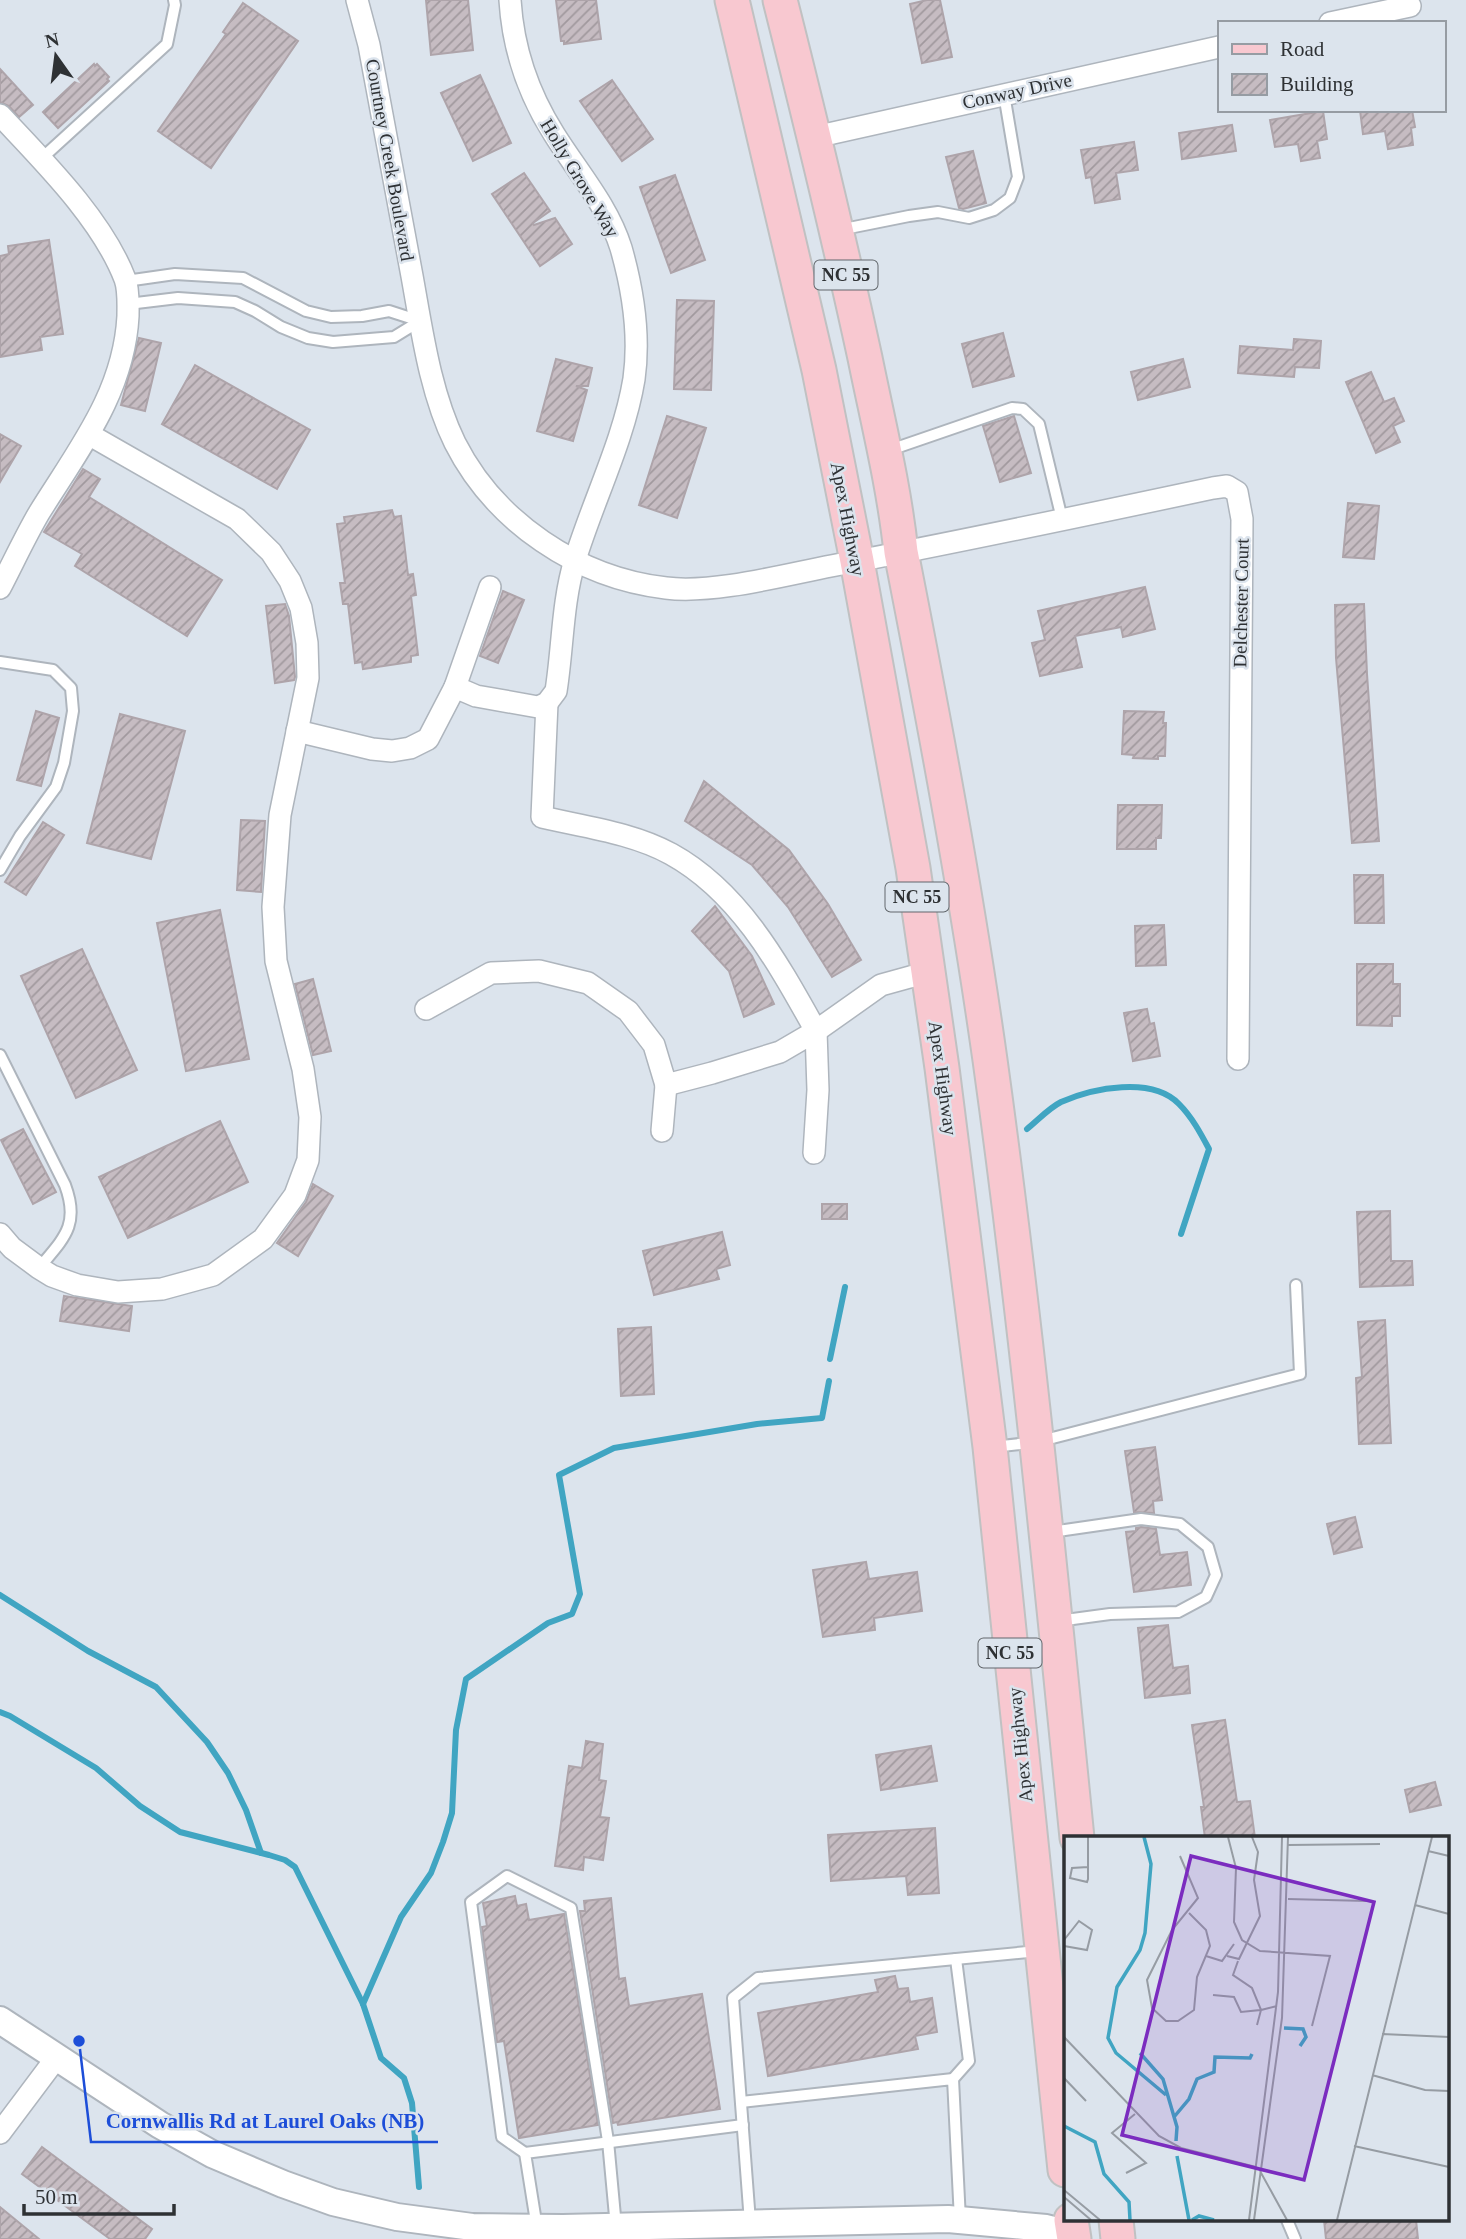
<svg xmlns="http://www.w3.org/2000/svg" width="1466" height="2239" font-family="Georgia,serif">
	<defs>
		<pattern id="building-hatch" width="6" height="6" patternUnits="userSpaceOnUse" patternTransform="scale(1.75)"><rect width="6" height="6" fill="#c6bcc2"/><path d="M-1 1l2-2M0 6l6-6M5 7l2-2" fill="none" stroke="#a1999e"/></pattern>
	</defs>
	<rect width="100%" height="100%" fill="#dce4ed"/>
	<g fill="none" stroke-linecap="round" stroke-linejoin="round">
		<g stroke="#40a5c2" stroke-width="6">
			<path d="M1027,1129c11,-9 22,-21 34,-27 32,-14 91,-26 118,2 13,13 22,30 30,45l-28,85"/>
			<path d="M830,1359l15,-72"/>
			<path d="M0,1595l88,56 68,36 51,55 21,31 18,37 15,43"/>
			<path d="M0,1712l10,4 86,52 44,38 40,26 89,23 16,5 10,7 68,137 18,54 23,20 8,25 7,84"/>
			<path d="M363,2004l38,-87 30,-44 12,-31 9,-29 4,-83 10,-51 82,-56 24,-9 8,-20 -21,-119 55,-27 143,-24 65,-6 7,-37"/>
		</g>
	</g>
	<g fill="url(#building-hatch)" stroke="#aea4aa" stroke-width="2">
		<path d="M426,0h42l5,50 -42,5z"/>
		<path d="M556,0h40l5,39 -37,5v-3h-3z"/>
		<path d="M927,0h13l12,57 -30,6 -12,-59z"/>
		<path d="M243,3l55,38 -87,127 -53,-37 68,-97 -3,-2z"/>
		<path d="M94,64l1,2 2,-2 12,13 -2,2 2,2 -51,47 -15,-16z"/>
		<path d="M0,69l33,36 -14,12 -10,-11 -9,-4z"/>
		<path d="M480,75l31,68 -38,18 -32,-68z"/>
		<path d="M612,80l41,59 -31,22 -42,-60z"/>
		<path d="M1360,110h52l3,17 -4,1 2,17 -25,4 -3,-18 -22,3z"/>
		<path d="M1323,111l4,28 -10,2 3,17 -19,3 -3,-17 -23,3 -5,-27z"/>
		<path d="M1232,125l4,26 -54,8 -3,-26z"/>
		<path d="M1134,142l4,28 -22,3 4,26 -25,4 -4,-26 -5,1 -5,-28z"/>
		<path d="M973,151l13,52 -23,6 -4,-1 -13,-51z"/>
		<path d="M524,173l26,38 -17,12 1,2 21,-7 17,26 -32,22 -48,-72z"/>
		<path d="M675,175l30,85 -34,13 -31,-86z"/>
		<path d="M49,240l14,94 -23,3 2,13 -42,7v-101l9,-2 -1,-8z"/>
		<path d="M677,300l37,1 -3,89 -37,-1z"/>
		<path d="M1003,333l11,43 -41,11 -11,-43z"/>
		<path d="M139,338l22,5 -16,68 -24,-6z"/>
		<path d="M1294,339l27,2 -2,27 -24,-1 -1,10 -56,-4 2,-27 53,4z"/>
		<path d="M556,359l36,9 -4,18h-12l11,4 -14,51 -36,-10z"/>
		<path d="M1183,359l7,28 -52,13 -7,-28z"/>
		<path d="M195,365l115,65 -33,59 -115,-65z"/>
		<path d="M1371,372l13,30 10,-4 10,23 -11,5 7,16 -24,11 -30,-71z"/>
		<path d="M667,416l39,12 -29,90 -38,-13z"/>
		<path d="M1014,416l17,57 -31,9 -17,-56z"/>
		<path d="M0,434l21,12 -21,36z"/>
		<path d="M83,469l17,10 -11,18 133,83 -35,56 -112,-70 7,-12 -38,-22z"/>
		<path d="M1348,503l31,3 -5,53 -31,-2z"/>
		<path d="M392,510l2,7 7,-1 7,59 5,-1 3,21 -5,1 7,59 -7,1v6l-48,7 -1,-7 -7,1 -7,-59h-5l-3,-21h5l-8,-59 8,-1 -1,-6z"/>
		<path d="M1145,587l10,42 -32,8 -2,-10 -46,9 7,31 -42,9 -8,-33 13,-3 -7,-29z"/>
		<path d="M503,591l21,9 -26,63 -18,-7z"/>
		<path d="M285,604l4,12 6,61 -1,3 -19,3 -9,-77z"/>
		<path d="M1364,604l3,70 12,167 -27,2 -16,-185 -1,-53z"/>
		<path d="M36,711l23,7 -18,68 -24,-6z"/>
		<path d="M1124,711l40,1 -1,11h3l-1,33h-7v3l-25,-1 1,-3 -12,-1z"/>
		<path d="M120,714l65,17 -34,128 -64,-16z"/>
		<path d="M704,781l85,69 39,54 33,56 -29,17 -44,-70 -36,-42 -67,-44z"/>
		<path d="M1118,805h44l-1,33h-5v11h-39z"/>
		<path d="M241,820l24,1 -4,71 -24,-2z"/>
		<path d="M43,822l21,13 -38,60 -21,-13z"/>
		<path d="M1354,875h29l1,48h-29z"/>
		<path d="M715,906l37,50 22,48 -30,13 -15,-46 -37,-40z"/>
		<path d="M220,910l29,149 -63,12 -29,-148z"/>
		<path d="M1164,925l2,40 -30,1 -1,-40z"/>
		<path d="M82,949l55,121 -61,28 -55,-122z"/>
		<path d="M1357,964h36v20h7v32h-8v10l-35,-1z"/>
		<path d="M313,979l18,72 -18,4 -18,-71z"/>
		<path d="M1147,1009l3,15 4,-1 6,33 -27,5 -9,-48z"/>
		<path d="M220,1121l28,61 -120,56 -29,-61z"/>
		<path d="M23,1129l33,63 -23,12 -32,-64z"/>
		<path d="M313,1184l20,12 -35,60 -21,-13 29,-41z"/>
		<rect x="822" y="1204" width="25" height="15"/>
		<path d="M1390,1211l1,50h21l1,24 -53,2 -3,-75z"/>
		<path d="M722,1232l8,33 -14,4 3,10 -65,16 -11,-44z"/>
		<path d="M64,1296l68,10 -3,25 -69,-10z"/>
		<path d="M1385,1320l6,123 -32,1 -3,-66 6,-1 -4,-55z"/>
		<path d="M651,1327l3,67 -33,2 -3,-67z"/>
		<path d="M1155,1447l7,53 -9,1 1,12 -20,-1 -9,-61z"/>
		<path d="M1355,1517l7,30 -28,7 -7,-30z"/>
		<path d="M1141,1527l15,2 4,26 27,-3 4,33 -57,7 -8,-60 10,-1v-3z"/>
		<path d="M866,1562l3,17 48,-7 5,39 -48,7 1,12 -52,7 -10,-67z"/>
		<path d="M1168,1625l5,43 15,-2 2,27 -45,5 -7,-70z"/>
		<path d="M1225,1720l12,82 13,-1 5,37h-50l-4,-31h3l-12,-82z"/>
		<path d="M586,1741l17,3 -4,36 7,1 -6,36 9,1 -6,42 -19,-3 -1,13 -28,-4 14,-100 13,2z"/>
		<path d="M931,1746l6,35 -56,9 -5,-35z"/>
		<path d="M1435,1782l6,23 -31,7 -5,-22z"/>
		<path d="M935,1828l4,65 -31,2 -2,-19 -75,5 -3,-46z"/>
		<path d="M515,1896l2,10 9,-2 3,16 35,-6 34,211 -79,13 -15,-97 -7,1 -15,-115 5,-1 -4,-23z"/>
		<path d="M611,1898l8,81 6,-1 4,28 73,-12 18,115 -102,16 -1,-3 -4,1 -33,-212h5l-1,-10z"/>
		<path d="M895,1976l3,13 10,-1 2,14 22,-4 5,34 -22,4 3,13 -150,27 -10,-63 120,-21 -3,-12z"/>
		<path d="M42,2147l110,82 -7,10h-35l-88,-65z"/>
		<path d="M0,2207l39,32h-39z"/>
		<path d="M1324,2220h92l2,19h-92z"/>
	</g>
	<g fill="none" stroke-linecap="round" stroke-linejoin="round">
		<g stroke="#aeb5bd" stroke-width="14">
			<g id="service">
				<path d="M41,159l126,-115 8,-39 -1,-5"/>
				<path d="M839,230l70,-14 29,-4 31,6 25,-8 16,-12 8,-21 -14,-83"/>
				<path d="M126,281l49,-7 68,4 63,33 25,6 31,-1 27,-5 31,10"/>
				<path d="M128,304l50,-6 57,4 20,9 26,16 27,11 25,4 61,-5 26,-16"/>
				<path d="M887,451l125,-43 11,1 16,15 23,95"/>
				<path d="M0,662l53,8 18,18 2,23 -9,52 -8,24 -36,49 -20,34"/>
				<path d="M0,1055l65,130c15,40 -1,53 -26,83"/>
				<path d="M993,1447l44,-5 263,-68 -4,-89"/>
				<path d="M1051,1532l90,-13 39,5 28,23 8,28 -10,22 -28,15 -68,2 -52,7"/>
				<path d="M953,2079l16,-18 -13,-102"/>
				<path d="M741,2102l212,-23 7,141"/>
				<path d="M525,2153l-23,-16 -31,-235 36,-26 64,32 37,233 8,86"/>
				<path d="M1287,2220l8,19"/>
				<path d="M750,2222l-17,-224 25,-20 280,-27"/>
				<path d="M537,2228l-12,-75 218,-28"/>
			</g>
		</g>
		<g stroke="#aeb5bd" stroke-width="24">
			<g id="minor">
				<path d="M357,0l12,45c14,77 28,154 43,231 10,55 18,116 43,167 40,79 123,135 211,145 47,6 118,-13 165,-22 128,-24 255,-51 382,-78l14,-2 10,6 5,27 -4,540"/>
				<path d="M1330,23l80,-17"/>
				<path d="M0,115c43,46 102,104 125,164 4,11 3,26 3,37 -4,77 -50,134 -89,197 -14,24 -26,50 -39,75"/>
				<path d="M815,137l404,-90"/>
				<path d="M455,687l21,9 62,11 9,-4 9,-12c7,-44 6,-88 19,-131 18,-59 49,-120 59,-181 6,-43 -1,-89 -13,-131 -13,-42 -44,-77 -67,-114 -26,-41 -41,-85 -44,-134"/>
				<path d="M547,703l-5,114c43,10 91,16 129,37 69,38 108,111 145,177l65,-46 47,-13"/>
				<path d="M297,731l75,18 20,2 18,-3 18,-9 27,-52 35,-100"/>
				<path d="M426,1009l65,-36 48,-2 49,12 40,28 26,34 12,40 46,-12 68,-21 36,-21 2,59 -4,63"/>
				<path d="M662,1131l4,-46"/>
				<path d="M0,1234l12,14 27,20 13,8 25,9 41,7 44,-3 51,-14 50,-36 32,-44 13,-35 2,-43 -7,-48 -27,-108 -3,-54 7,-92 28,-137 -1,-35 -6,-35 -11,-27 -19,-29 -34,-33 -147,-84"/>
				<path d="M0,2133l57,-76"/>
			</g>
		</g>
		<g stroke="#aeb5bd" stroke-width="30">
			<path id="tertiary" d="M0,2020l160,105 52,29 71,30 50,18 64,15 75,10 91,1 385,-9 98,9 27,7"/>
		</g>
		<g stroke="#c0c1c2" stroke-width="37">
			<g id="primary">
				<path d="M732,0l87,370 38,191 56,307 29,200 48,379 75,723"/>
				<path d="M780,0c30,119 59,238 85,358 13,64 29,128 36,194 33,168 65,338 89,508 36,259 61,518 87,778"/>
				<path d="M1071,2220l3,19"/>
				<path d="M1116,2220l2,19"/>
			</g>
		</g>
		<use href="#service" stroke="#fff" stroke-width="10"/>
		<use href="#minor" stroke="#fff" stroke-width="21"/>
		<use href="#tertiary" stroke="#fff" stroke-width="26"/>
		<use href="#primary" stroke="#f8c8d0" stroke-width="33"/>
	</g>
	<g text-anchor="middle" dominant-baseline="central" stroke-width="5" stroke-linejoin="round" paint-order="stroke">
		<g fill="#dce4ed" stroke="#62676c" stroke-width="2">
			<rect x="814.5" y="260.5" width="63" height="29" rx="5"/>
			<rect x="885.5" y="882.5" width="63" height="29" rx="5"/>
			<rect x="978.5" y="1638.5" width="63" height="29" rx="5"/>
		</g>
		<g font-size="18" font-weight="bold" fill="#2e3134">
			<text x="846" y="275">NC 55</text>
			<text x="917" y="897">NC 55</text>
			<text x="1010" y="1653">NC 55</text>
		</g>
		<g font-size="19" fill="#2e3134" stroke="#dce4ed">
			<text transform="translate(1017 91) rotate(-12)">Conway Drive</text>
			<text transform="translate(390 160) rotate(80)">Courtney Creek Boulevard</text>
			<text transform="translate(580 178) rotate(59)">Holly Grove Way</text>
			<text transform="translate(848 519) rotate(79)">Apex Highway</text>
			<text transform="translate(1241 603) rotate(-89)">Delchester Court</text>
			<text transform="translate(943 1078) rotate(82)">Apex Highway</text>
			<text transform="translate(1020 1745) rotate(-96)">Apex Highway</text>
		</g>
	</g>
	<g transform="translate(1064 1836)">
		<rect width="385" height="385" fill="#dce4ed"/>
		<path fill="none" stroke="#40a5c2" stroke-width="3.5" d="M80,1l7,27 -6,69 -5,17 -23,37 -9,51 8,15 50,42M220,192l19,1 3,8 -6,9M76,217l23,26 14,48 -1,14M110,281l15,-18 8,-20 17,-7 1,-15 35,1 2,-4M0,290l31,16 9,32 25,28 1,18M113,320l12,64M128,384l7,-4 15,4"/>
		<path fill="none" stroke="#969ca3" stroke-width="2" d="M24,1v42l-1,3 -17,-4 2,-10 16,-1M164,1l8,31 -2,54 8,18 18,11 70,5 -18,70M224,9l92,-1M364,15l21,5M116,20l18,42 -26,32 -25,50 5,28 14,13h12l16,-11 3,-33 13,-31 -4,-16 -17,-17M224,63l79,2M351,69l34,9M0,104l15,-19 13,9 -5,20 -23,-4M142,120l16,5 12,-17M163,120l12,3 21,-43 -6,-36 4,-28 -6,-15M174,125l-5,14 19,13 9,22 16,-4M149,159l21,2 7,15 20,-2 -4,15M318,198l67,3M0,201l95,99 22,12 75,19M308,239l53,15 24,1M0,242l22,23M290,310l95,21M196,335l27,49M62,337l20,-10 -34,-30 23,-19M0,354l36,30M0,361l27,23M185,384l29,-228 4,-155M190,384l28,-202 6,-181M273,384l95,-383"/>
		<path fill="#7b2cbf" fill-opacity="0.15" stroke="#7b2cbf" stroke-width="3.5" d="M127,20l183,46 -70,278 -182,-45z"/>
		<rect width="385" height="385" fill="none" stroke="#2e3134" stroke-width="3.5"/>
	</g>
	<path fill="none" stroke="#1d4ed8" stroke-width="2.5" d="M79 2041L91 2142H438"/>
	<circle fill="#1d4ed8" stroke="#dce4ed" stroke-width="2.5" cx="79" cy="2041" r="7"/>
	<g font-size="21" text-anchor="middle" font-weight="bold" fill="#1d4ed8" stroke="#dce4ed" stroke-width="5" stroke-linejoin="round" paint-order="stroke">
		<text x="265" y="2128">Cornwallis Rd at Laurel Oaks (NB)</text>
	</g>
	<rect x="1218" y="21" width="228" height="91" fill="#dce4ed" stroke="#969ca3" stroke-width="2"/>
	<rect x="1232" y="44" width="35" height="10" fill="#f8c8d0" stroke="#969ca3" stroke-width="2"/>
	<text x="1280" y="56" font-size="21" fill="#2e3134">Road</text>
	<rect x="1232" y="74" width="35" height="21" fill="url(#building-hatch)" stroke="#969ca3" stroke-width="2"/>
	<text x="1280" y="91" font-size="21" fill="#2e3134">Building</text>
	<g transform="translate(56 56) rotate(346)" stroke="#dce4ed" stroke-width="5" paint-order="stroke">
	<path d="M0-5L12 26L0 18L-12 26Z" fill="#2e3134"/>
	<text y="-10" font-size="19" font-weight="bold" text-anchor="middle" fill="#2e3134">N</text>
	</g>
	<path d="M24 2204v10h150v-10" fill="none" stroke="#2e3134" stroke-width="3.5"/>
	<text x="35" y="2204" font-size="21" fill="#2e3134" stroke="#dce4ed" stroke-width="5" paint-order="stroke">50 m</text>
</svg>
